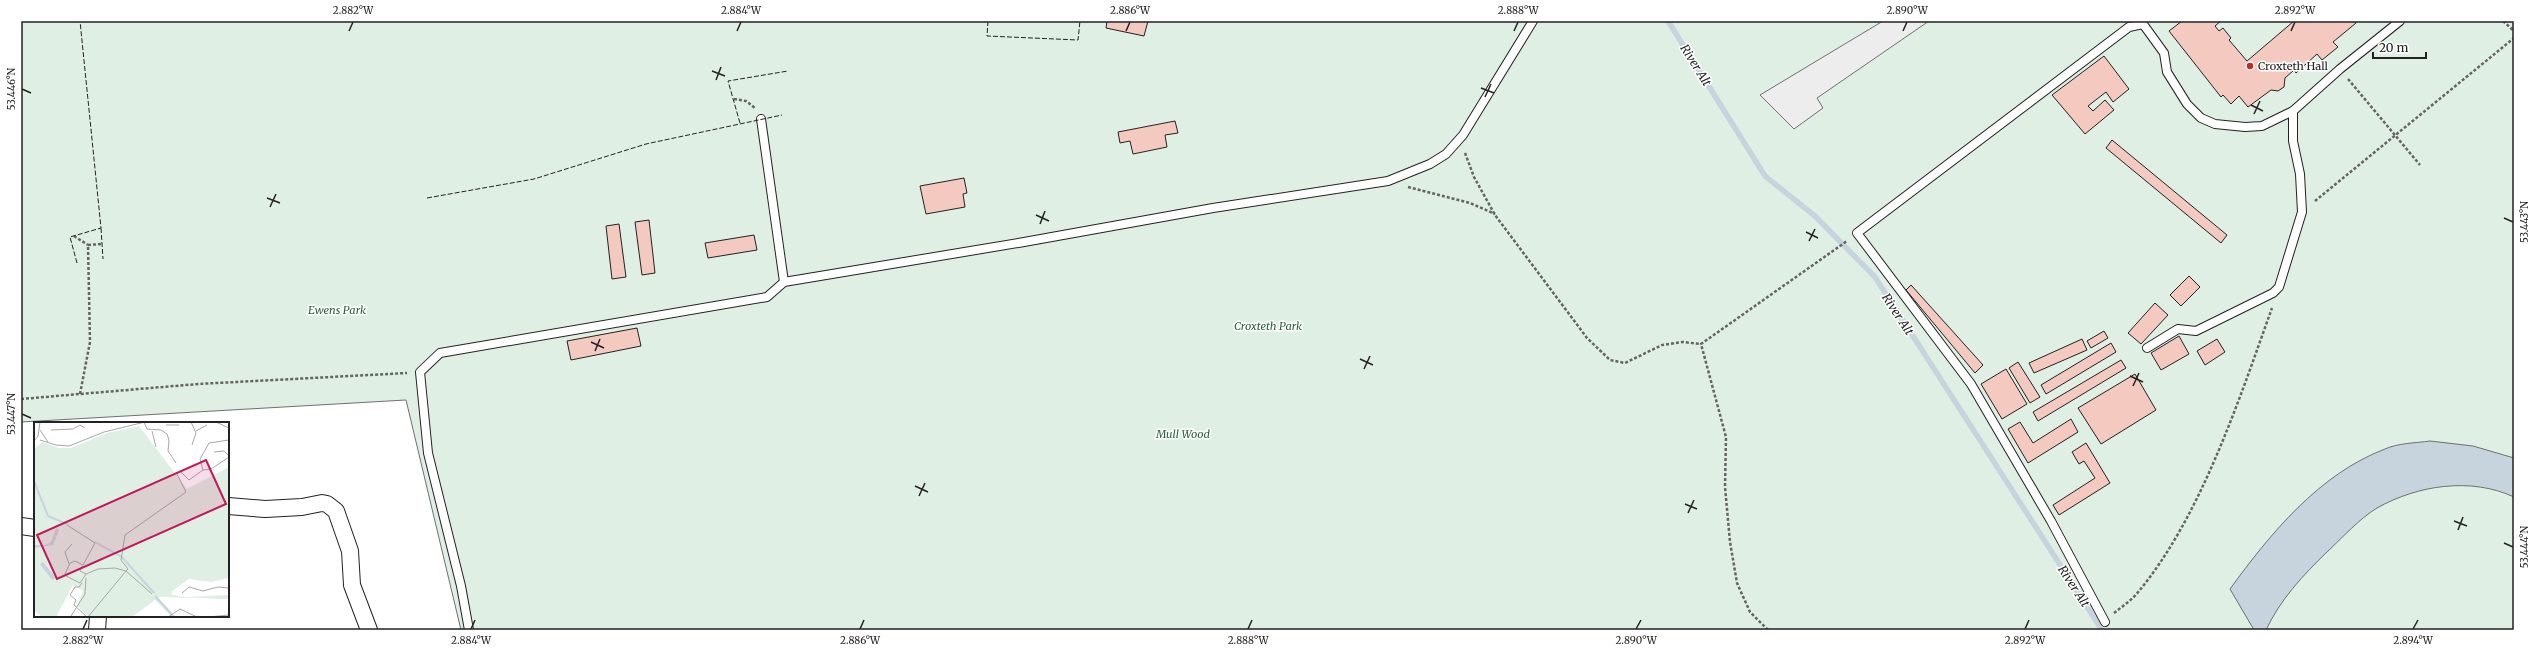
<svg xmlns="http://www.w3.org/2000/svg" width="2535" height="651" font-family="Merriweather,serif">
	<rect width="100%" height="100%" fill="#fff"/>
	<path fill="#e0efe3" stroke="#6f6f6f" d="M21,21h2493v609h-2053l-55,-230 -385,22z"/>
	<path fill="#ededed" stroke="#6f6f6f" d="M1883,21h46l-112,77 6,10 -29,21 -34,-34z"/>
	<path fill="#c7d3dd" stroke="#6f6f6f" d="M2430,441l43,5 41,12v39c-43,-20 -96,-12 -137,11 -18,11 -34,29 -50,44 -24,23 -47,48 -61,78h-12l-24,-41c40,-55 89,-115 155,-140 13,-6 31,-6 45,-8z"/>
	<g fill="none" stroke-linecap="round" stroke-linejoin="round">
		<path stroke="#c7d3dd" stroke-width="5.5" d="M1668,21l97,155 50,40 60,61 227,353"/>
	</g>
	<g fill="#f3c9c0" stroke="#222">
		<path d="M1107,21h41l-4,15 -38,-8z"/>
		<path d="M2182,21h39l-6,5 4,5 4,-3 8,10 -2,2 18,21 47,-40h60l2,2 -23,19 5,5 -16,13 -5,-6 -21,19 -2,-3 -9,8 -1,9 -6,4 -7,-1 -23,17 -9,-11 -8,8 -8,-9 -2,2 -52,-66z"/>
		<path d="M2104,56l25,33 -16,13 -7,-10 -18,14 5,5 12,-11 9,10 -29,24 -33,-39z"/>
		<path d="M1175,121l3,12 -13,2 2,12 -34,7 -3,-13 -10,2 -2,-11z"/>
		<path d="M2112,140l115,95 -6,8 -115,-95z"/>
		<path d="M964,178l3,15 -4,1 2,13 -39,7 -6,-28z"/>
		<path d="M649,220l6,53 -13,2 -7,-53z"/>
		<path d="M619,224l7,53 -14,2 -6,-53z"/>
		<path d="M754,235l3,15 -49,8 -3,-15z"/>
		<path d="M2189,276l11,11 -19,19 -11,-11z"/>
		<path d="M1911,285l72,80 -8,8 -69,-83z"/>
		<path d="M2155,303l13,12 -27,29 -13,-11z"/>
		<path d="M637,328l4,18 -70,14 -4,-19z"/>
		<path d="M2104,331l4,7 -17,10 -4,-7z"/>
		<path d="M2179,336l10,18 -28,16 -10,-17z"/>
		<path d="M2082,339l5,11 -53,23 -5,-10z"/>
		<path d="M2217,339l8,13 -20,13 -8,-14z"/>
		<path d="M2111,343l5,9 -70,42 -5,-9z"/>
		<path d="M2121,360l5,8 -88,53 -5,-9z"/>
		<path d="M2018,362l22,35 -10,6 -21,-35z"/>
		<path d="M2006,369l21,35 -25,15 -21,-35z"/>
		<path d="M2135,374l21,36 -55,34 -23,-36z"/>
		<path d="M2071,419l7,13 -50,31 -20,-34 12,-7 13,21z"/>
		<path d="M2086,443l24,40 -51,32 -6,-10 42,-27 -11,-17 -5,3 -7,-12z"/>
	</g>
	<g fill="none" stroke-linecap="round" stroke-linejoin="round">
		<g stroke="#222" stroke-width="10">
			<g id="service">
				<path d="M761,119l23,163"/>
				<path d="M2147,348l31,-19 18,2 77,-38 6,-6 23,-75 -2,-38 -7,-33v-30"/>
				<path d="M2105,622l-54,-101 -80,-137 -114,-151 272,-206 14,-3 21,29 3,19 20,32 14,14 14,6 30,3 17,-1 31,-15 47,-42 60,-48"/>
				<path d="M469,630l-8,-44 -33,-133 -8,-81 20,-19 327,-56 17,-15 240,-40 189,-34 175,-27 42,-17 16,-10 17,-19 70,-114"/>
			</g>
		</g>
		<g stroke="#222" stroke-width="18">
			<g id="minor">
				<path d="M228,506l37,3 37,-2 20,-4 5,1 9,7 14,40 2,34 17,45"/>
				<path d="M21,526l14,2"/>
				<path d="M97,630l1,-14"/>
			</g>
		</g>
		<g stroke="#646464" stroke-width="2.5" stroke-dasharray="3 2" stroke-linecap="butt">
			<path d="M2503,21l11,10"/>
			<path d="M2348,79l72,86"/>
			<path d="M734,99l12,2 9,7"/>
			<path d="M1465,153l9,24 21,38 92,123 23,22 15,3 37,-18 21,-3 18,2"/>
			<path d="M1408,187l62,16 25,11"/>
			<path d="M2315,201l199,-163"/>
			<path d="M74,236l14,9"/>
			<path d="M80,394l10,-52 -2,-97 13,-1"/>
			<path d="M21,399l177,-15 209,-11"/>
			<path d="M2114,613c9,-7 19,-14 25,-22 62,-75 100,-191 133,-283"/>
			<path d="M1768,630l-18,-18 -13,-29 -7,-41 -5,-55 1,-50 -25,-93 146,-103"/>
		</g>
		<use href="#service" stroke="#fff" stroke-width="8"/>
		<use href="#minor" stroke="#fff" stroke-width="16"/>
		<g stroke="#222" stroke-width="1" stroke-dasharray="5 2" stroke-linecap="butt">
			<path d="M988,21l-1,15 91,4 2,-19"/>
			<path d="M740,123l-12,-42 60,-10"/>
			<path d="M427,198l107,-19 112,-35 136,-29"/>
			<path d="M101,228l2,31"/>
			<path d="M77,263l-7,-26 31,-9 -21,-207"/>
		</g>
	</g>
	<path fill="none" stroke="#222" stroke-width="1.5" d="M349,31l4,-9M737,31l4,-9M1126,31l4,-9M1514,31l4,-9M1903,31l4,-9M2291,31l4,-9M712,71l13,5M716,80l5,-13M1481,88l13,5M22,89l9,4M1485,97l6,-13M2251,105l12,6M2254,114l6,-13M267,198l13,5M270,207l6,-13M1036,215l13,6M2504,218l9,4M1040,224l5,-13M1806,232l12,6M1809,241l6,-12M591,342l13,6M595,351l5,-12M1360,359l13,6M1364,369l6,-13M2130,376l13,6M2133,386l6,-13M22,414l9,4M915,486l13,6M919,496l6,-13M1685,504l12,5M1688,513l6,-13M2454,521l13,5M2458,530l5,-13M2504,543l9,4M83,629l4,-9M471,629l4,-9M860,629l4,-9M1248,629l4,-9M1636,629l5,-9M2025,629l4,-9M2413,629l5,-9"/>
	<circle fill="#c62828" stroke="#fff" stroke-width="1.5" cx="2250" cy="66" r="4"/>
	<g text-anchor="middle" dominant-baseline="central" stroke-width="3" stroke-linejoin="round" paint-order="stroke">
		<g font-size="11" fill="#222" stroke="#fff" text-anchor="start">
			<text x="2258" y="66">Croxteth Hall</text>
		</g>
		<g font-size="11" font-style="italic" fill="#2f5e38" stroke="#fff">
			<text x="337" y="310">Ewens Park</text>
			<text x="1268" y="326">Croxteth Park</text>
			<text x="1183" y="434">Mull Wood</text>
		</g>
		<g font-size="12" font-style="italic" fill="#222" stroke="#fff">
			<text transform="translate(1696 65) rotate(58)">River Alt</text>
			<text transform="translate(1898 314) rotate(57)">River Alt</text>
			<text transform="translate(2074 586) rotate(57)">River Alt</text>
		</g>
	</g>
	<g transform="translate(34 422)">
		<rect width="195" height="195" fill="#fff"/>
		<path d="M105,4l48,63 42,-22v111l-18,4 -22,-3 -17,12v4l15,2 42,-2v4l-68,-2 -3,1 14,14 -3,2 -14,-14 -23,17h-43l-12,-11 6,-15 -10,-6 -17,32h-14l-8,-7v-161l8,-7 17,6h12l36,-15z" fill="#e0efe3"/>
		<path d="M22,106l3,2 -6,15 -19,3v-3h11l6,-3zM9,140l13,16 -4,2 -12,-16z" fill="#c7d3dd"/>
		<path fill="none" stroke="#c7d3dd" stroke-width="2" d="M0,59l14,35 19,8M61,120l27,15 32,36M121,174l19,21"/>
		<path fill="none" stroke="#a7a7a7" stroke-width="1" d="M110,0l3,7 14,1 6,4 2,6 -1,11 8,12M157,0l5,11 -4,12M182,0l13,6M132,3h13M6,8l8,12M17,8l22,-1 7,-4 5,3M118,9l4,16M162,9l11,-6M6,18l16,5 13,1 35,-14 41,-10M0,19l4,-5 2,-14M180,30l10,-1 5,5M169,48l-3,-11 9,-16 20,-3M169,48l8,-1 18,-12M146,49l9,9 14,-10M33,103l28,18 -12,22 -8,-4 -5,2 -5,11 1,2 14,7 6,-9 12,-5 17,-1 11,3 2,-2 -7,-9 4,-25 61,-43 -10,-20M35,142l-4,-12 7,-8M48,144l-2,5 6,3M48,161l-3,4h-4l-5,8 6,5 -2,5 13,12M148,171l7,-6 14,4 15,-4 11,1M37,194l14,-22 1,-16M54,195l38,-46 26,23M134,195l12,-8 17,8M174,195l21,-2"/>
		<path fill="#c2185b" fill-opacity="0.15" stroke="#c2185b" stroke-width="2" d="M172,38l20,44 -169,75 -20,-44z"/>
		<rect width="195" height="195" fill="none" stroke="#222" stroke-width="2"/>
	</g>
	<rect width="2535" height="651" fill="none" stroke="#ffffff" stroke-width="44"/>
	<path d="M2373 52v6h53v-6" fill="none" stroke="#222222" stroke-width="2"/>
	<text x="2379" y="52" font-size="12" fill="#222222" stroke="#ffffff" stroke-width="3" paint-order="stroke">20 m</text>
	<rect x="22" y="22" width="2491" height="607" fill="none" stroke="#222" stroke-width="1.5"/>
	<g font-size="10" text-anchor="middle" fill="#222">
		<text x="353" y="14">2.882°W</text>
		<text x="741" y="14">2.884°W</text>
		<text x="1130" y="14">2.886°W</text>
		<text x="1518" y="14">2.888°W</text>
		<text x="1907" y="14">2.890°W</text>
		<text x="2295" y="14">2.892°W</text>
		<text transform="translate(11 89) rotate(-90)" y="4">53.446°N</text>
		<text transform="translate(2524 222) rotate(-90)" y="4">53.443°N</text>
		<text transform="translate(11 414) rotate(-90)" y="4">53.447°N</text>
		<text transform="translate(2524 547) rotate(-90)" y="4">53.444°N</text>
		<text x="83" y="644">2.882°W</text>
		<text x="471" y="644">2.884°W</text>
		<text x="860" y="644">2.886°W</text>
		<text x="1248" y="644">2.888°W</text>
		<text x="1636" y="644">2.890°W</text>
		<text x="2025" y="644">2.892°W</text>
		<text x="2413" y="644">2.894°W</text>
	</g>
</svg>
